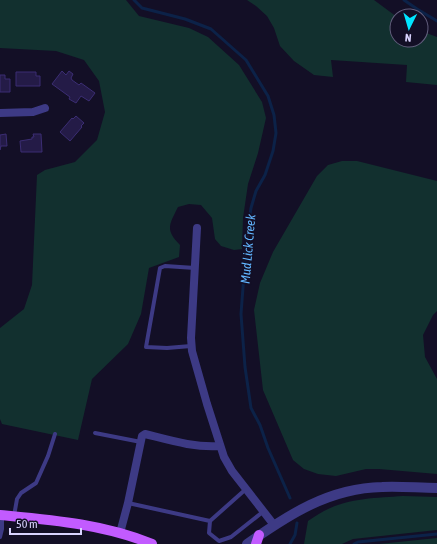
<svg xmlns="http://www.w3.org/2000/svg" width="437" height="544" font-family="'Asap Condensed',sans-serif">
	<rect width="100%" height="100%" fill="#130f26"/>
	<g fill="#12302f">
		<path d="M0,0h126l13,16 50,12 19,9 31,28 23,37 4,16 -8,35 -10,31 -5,34 -1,31 -8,1 -13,-4 -6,-7 -3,-21 -11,-13 -12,-1 -11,3c-9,18 -13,23 2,38l-1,12 -30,11 -8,46 -13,30 -36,35 -14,61 -76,-16 -2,-5v-91l24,-19 8,-24 5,-110 8,-5 30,-8 22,-22 8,-28 -6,-31 -15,-21 -28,-9 -56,-3z"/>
		<path d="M247,0h127l23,17v23h24v-9l16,6v48l-31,-3 1,-17 -76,-5 2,17 -19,-2 -20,-14 -14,-15 -6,-18 -7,-12 -11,-10z"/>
		<path d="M342,161h15l80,20v130l-4,4 -10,20 2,22 12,22v95l-58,-5h-13l-30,7 -18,-2 -14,-5 -11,-9 -30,-70 -9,-80 6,-27 13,-31 44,-76 11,-11z"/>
		<path d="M403,496l34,1v33l-84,9 -11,5h-38l4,-23c5,-3 10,-7 16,-10 24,-13 53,-13 79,-15z"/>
		<path d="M437,538v6h-58z"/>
	</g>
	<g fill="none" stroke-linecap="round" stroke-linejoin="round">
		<g stroke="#0c2248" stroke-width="3">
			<path d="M134,0l8,8 43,11 26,10 35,31 22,36 6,19 2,18 -3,18 -8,24 -9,16 -5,17 -4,27 -6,79 4,53 6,41 9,17 8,23 22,50"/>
			<path d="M404,0l13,9 20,12"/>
			<path d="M290,544l5,-9 2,-12"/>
			<path d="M354,544l4,-2 79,-8"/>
		</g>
	</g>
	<g fill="#241b47" stroke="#3b2d73">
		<path d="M62,71l4,4 3,-4 4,3 -2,4 1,2 7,5 2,-2 14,10 -6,8 -8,-5 -5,7 -7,-4 1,-2 -18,-13z"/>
		<path d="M16,72h20v4h4v10h-24z"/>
		<path d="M0,75h5v4h5v13h-10z"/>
		<path d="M76,116l8,7 -3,3 1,1 -12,14 -10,-9 12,-14 1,1z"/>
		<path d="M6,134l1,12h-6l-1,4v-15z"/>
		<path d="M33,134h8l1,18h-21l-1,-11 12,-2v-2h2z"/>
	</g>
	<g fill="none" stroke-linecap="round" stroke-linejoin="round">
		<g stroke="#3d3a85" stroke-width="4">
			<path d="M191,346l-24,2 -21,-1 14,-79 5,-2 30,2"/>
			<path d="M95,433l46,9"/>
			<path d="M128,503l82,18 -1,12 10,8 12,-4 33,-26"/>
			<path d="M14,516l3,-17 4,-6 15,-10 12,-27 7,-22"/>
			<path d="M210,521l36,-32"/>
			<path d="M0,537l2,-8v-14"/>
		</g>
		<g stroke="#3d3a85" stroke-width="8">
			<path d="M0,113l33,-1 12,-4"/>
			<path d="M197,228l-6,110 1,13 15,53 17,53 8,14 42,54"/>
			<path d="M120,533l8,-30 14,-67 3,-2c24,6 50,14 75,12"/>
		</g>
		<path stroke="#3d3a85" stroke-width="10" d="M247,544c41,-29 82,-56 135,-57 18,-1 37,1 55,1"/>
		<g stroke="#c25bff" stroke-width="10">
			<path d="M0,515c52,5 103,9 152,29"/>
			<path d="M256,544l3,-9"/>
		</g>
	</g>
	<g text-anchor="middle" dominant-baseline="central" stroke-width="3.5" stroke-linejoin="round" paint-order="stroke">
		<g font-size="13" font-style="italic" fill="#62b6ff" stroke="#130f26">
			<text transform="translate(248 249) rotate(-85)">Mud Lick Creek</text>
		</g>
	</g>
	<g transform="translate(409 28) rotate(185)"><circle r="19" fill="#130f26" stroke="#625e7d"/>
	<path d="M0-3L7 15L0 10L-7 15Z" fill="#00e5ff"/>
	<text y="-6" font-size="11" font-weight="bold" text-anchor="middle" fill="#d9d4ff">N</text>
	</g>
	<path d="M10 528v6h71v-6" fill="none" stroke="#d9d4ff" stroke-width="2"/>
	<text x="16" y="528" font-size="12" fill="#d9d4ff" stroke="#130f26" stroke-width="3" paint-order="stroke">50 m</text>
</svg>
